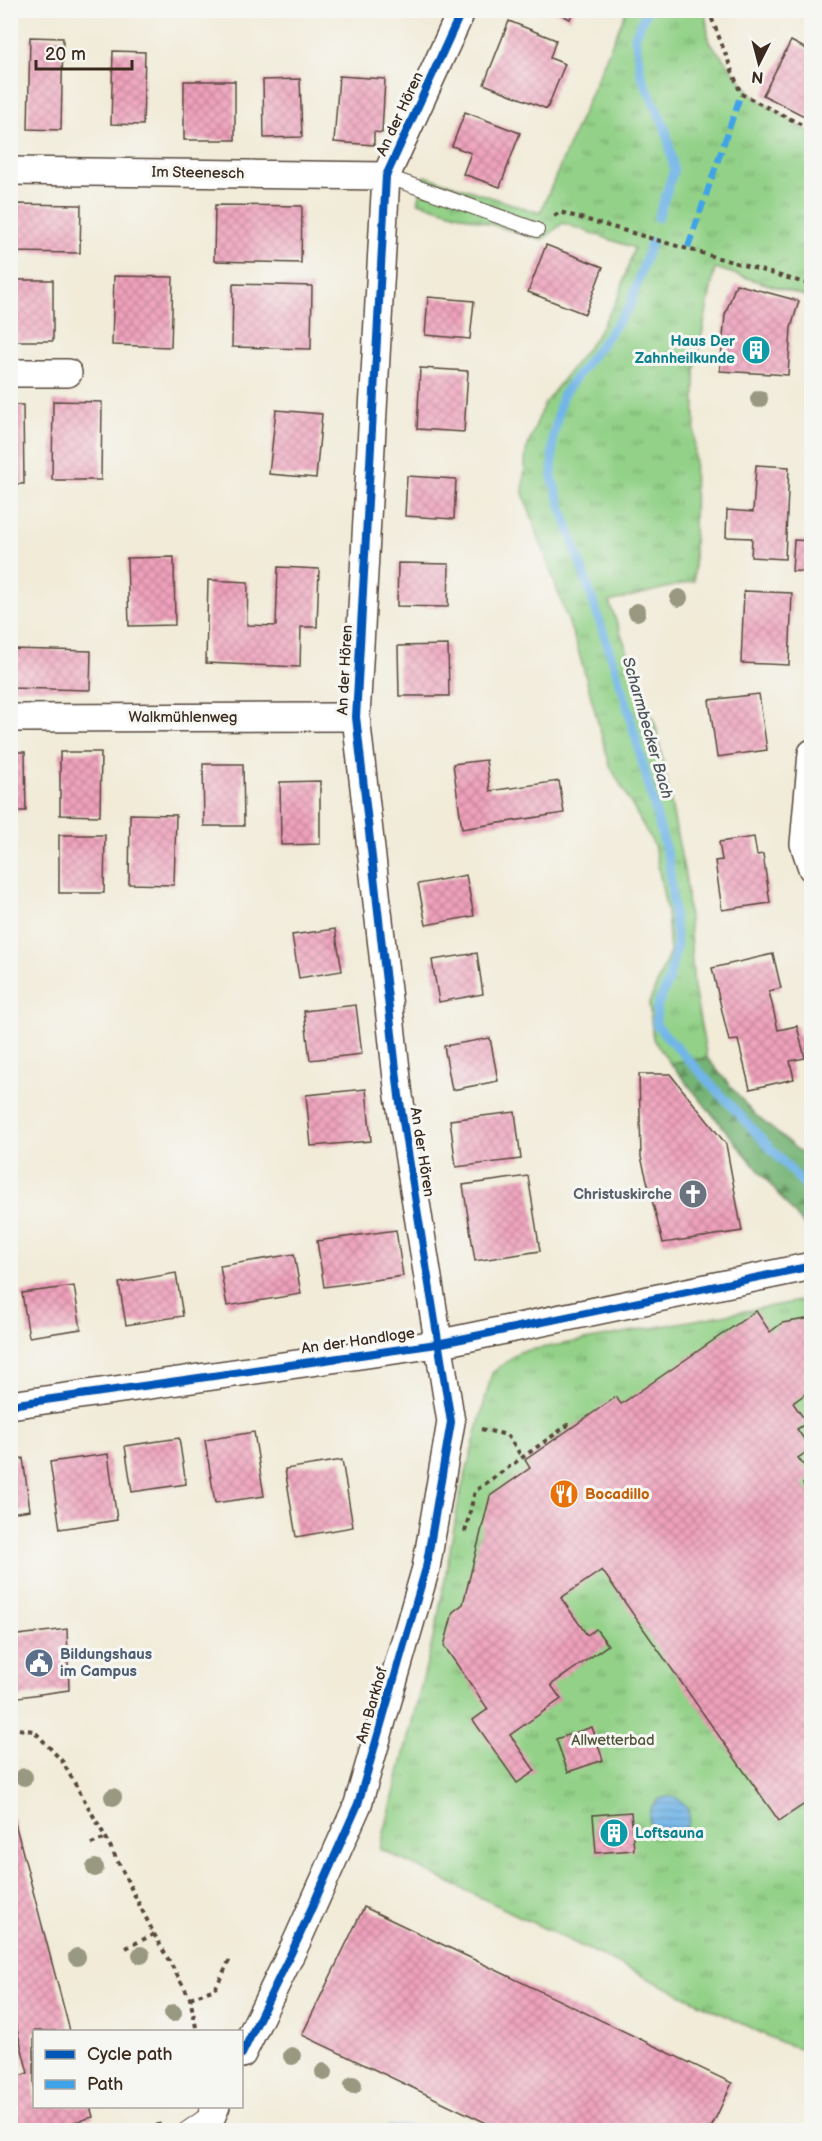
<svg xmlns="http://www.w3.org/2000/svg" width="822" height="2141" font-family="'Balsamiq Sans',sans-serif">
	<defs>
		<pattern id="grass-tufts" width="24" height="20" patternUnits="userSpaceOnUse" patternTransform="scale(1.5)"><rect width="24" height="20" fill="#92d187"/><path d="M3 7l-1-3M5 7V3M7 7l1-3M15 17l-1-3M17 17v-4M19 17l1-3" fill="none" stroke="#78aa6e"/></pattern>
		<pattern id="forest-firs" width="22" height="20" patternUnits="userSpaceOnUse" patternTransform="scale(1.5)"><rect width="22" height="20" fill="#75b374"/><path d="M5 1l3.5 6h-7zM16 11l3.5 6h-7z" fill="#61925f"/></pattern>
		<pattern id="water-rules" width="6" height="5" patternUnits="userSpaceOnUse" patternTransform="scale(1.5)"><rect width="6" height="5" fill="#72b5e8"/><path d="M0 2.5h6" fill="none" stroke="#5f93bb"/></pattern>
		<pattern id="building-cross-hatch" width="8" height="8" patternUnits="userSpaceOnUse" patternTransform="scale(1.5)"><rect width="8" height="8" fill="#efa1bc"/><path d="M0 0l8 8M0 8l8-8" fill="none" stroke="#c38398"/></pattern>
	</defs>
	<rect width="100%" height="100%" fill="#f6f6f2"/>
	<filter id="ink" filterUnits="userSpaceOnUse"><feTurbulence type="fractalNoise" baseFrequency=".0167" numOctaves="2"/><feDisplacementMap in="SourceGraphic" scale="12" xChannelSelector="R" yChannelSelector="G"/><feConvolveMatrix kernelMatrix="1 2 1 2 8 2 1 2 1" color-interpolation-filters="sRGB"/></filter>
	<filter id="wash" filterUnits="userSpaceOnUse"><feTurbulence type="fractalNoise" baseFrequency=".008" numOctaves="4" result="noise"/><feDisplacementMap in="SourceGraphic" scale="24" xChannelSelector="R" yChannelSelector="G"/><feGaussianBlur stdDeviation="1.35" result="paint"/><feColorMatrix in="noise" values="0 0 0 0 0 0 0 0 0 0 0 0 0 0 0 0 0 1.4 0 .05"/><feComposite in="paint" operator="in"/></filter>
	<g filter="url(#wash)">
		<rect width="100%" height="100%" fill="#f1ebd8"/>
		<g fill="url(#grass-tufts)" stroke="#667e52" stroke-width="1.5">
			<path d="M626,11h79l4,30 46,57 56,35v165l-96,-30 -20,102 -1,211 -85,21 47,125 30,153 8,108 13,70 -37,5 -17,-24 -4,-36 21,-51 -3,-40 -13,-67 -44,-79 -33,-120 -54,-153 3,-42 18,-47 51,-66 24,-42 15,-48 -71,-25 -21,17 -124,-38 7,-26 115,37z"/>
			<path d="M811,1299v753l-31,-10 -400,-193 57,-226 22,-124 33,-126 27,-21z"/>
		</g>
		<path fill="url(#forest-firs)" stroke="#586e49" stroke-width="1.5" d="M707,1058l45,54 59,49v73l-141,-171z"/>
		<circle fill="url(#water-rules)" stroke="#567083" stroke-width="1.5" cx="669" cy="1817" r="20"/>
		<g fill="none" stroke-linecap="round" stroke-linejoin="round">
			<g stroke="#72b5e8" stroke-width="9">
				<path d="M647,10l-12,26 6,39 25,55 8,40 -16,48"/>
				<path d="M651,242l-21,64 -68,90 -9,42 -1,40 73,220 44,164 8,83 -9,37 -11,25 -1,18 156,168"/>
				<path d="M390,2130h19"/>
			</g>
		</g>
		<g id="blocks">
			<g fill="url(#building-cross-hatch)">
				<path d="M552,10h22l-4,9z"/>
				<path d="M509,21l47,19 -6,18 15,6 -18,45 -63,-25z"/>
				<path d="M30,37l33,1 -2,92 -33,-1z"/>
				<path d="M791,41l21,11v68l-49,-25z"/>
				<path d="M113,51l32,1 -2,73 -32,-1z"/>
				<path d="M339,76l46,3 -3,54 -8,-1v13l-40,-3z"/>
				<path d="M300,79l2,58 -38,1 -1,-58z"/>
				<rect x="184" y="81" width="51" height="59"/>
				<path d="M465,112l55,21 -20,54 -37,-13 8,-21 -19,-7z"/>
				<path d="M10,204l71,1 -1,48 -70,-1z"/>
				<path d="M215,205l87,1 -1,57 -87,-2z"/>
				<path d="M546,245l57,22 -18,47 -57,-22z"/>
				<path d="M114,276l59,1 -2,70 -59,-2z"/>
				<rect x="10" y="280" width="43" height="61"/>
				<path d="M233,284l79,2 -1,63 -79,-2z"/>
				<path d="M736,284l63,17 -8,27 -3,47 -68,-4 5,-56z"/>
				<path d="M428,297l46,4 -4,38 -45,-4z"/>
				<path d="M420,368l48,3 -4,61 -47,-3z"/>
				<path d="M53,401l49,1 -1,78h-49z"/>
				<path d="M10,405h13l1,79h-14z"/>
				<path d="M276,410l46,4 -6,64 -47,-4z"/>
				<path d="M756,465l33,2 -4,92 -34,-2 1,-19 -26,-1 1,-27 26,2z"/>
				<path d="M407,476l49,3 -2,40 -49,-3z"/>
				<path d="M794,540l18,1v31l-20,-1z"/>
				<path d="M174,557l1,68 -46,1 -2,-68z"/>
				<path d="M398,563l51,1 -1,43 -51,-1z"/>
				<path d="M278,567l41,2 -2,58h-16l-1,40 -94,-4 2,-83 40,2 -1,43 29,1z"/>
				<path d="M744,591l48,2 -3,72 -48,-2z"/>
				<path d="M448,645l1,51h-50l-1,-50z"/>
				<path d="M10,649l81,2 -1,39 -80,-2z"/>
				<path d="M759,694l8,56 -50,7 -8,-57z"/>
				<path d="M10,752h15l1,59h-16z"/>
				<path d="M60,752h41l-1,64 -40,-1z"/>
				<path d="M486,760l4,31 69,-10 5,32 -102,16 -9,-65z"/>
				<path d="M203,764h40l1,62h-40z"/>
				<path d="M320,781v63l-39,1 -1,-63z"/>
				<path d="M130,814l46,1 -2,70 -45,-1z"/>
				<path d="M59,835h46l-1,58h-45z"/>
				<path d="M754,837l3,18 6,-1 7,49 -48,7 -7,-49 7,-1 -3,-18z"/>
				<path d="M466,875l8,41 -48,9 -8,-41z"/>
				<path d="M335,929l7,42 -43,7 -7,-43z"/>
				<path d="M477,953l6,41 -44,8 -7,-42z"/>
				<path d="M773,954l8,34 -12,3 9,39 19,-4 8,32 -15,3 4,18 -44,10 -12,-49 -9,1 -17,-73z"/>
				<path d="M356,1005l6,49 -52,6 -6,-49z"/>
				<path d="M490,1038l8,43 -46,9 -8,-44z"/>
				<path d="M639,1074h31l56,70 16,87 -79,12 -22,-86z"/>
				<path d="M366,1089l5,52 -60,5 -5,-51z"/>
				<path d="M515,1112l6,47 -65,8 -6,-47z"/>
				<path d="M528,1176l12,75 -65,10 -12,-76z"/>
				<path d="M396,1230l7,46 -79,11 -7,-46z"/>
				<path d="M294,1254l7,40 -74,12 -7,-40z"/>
				<path d="M176,1273l7,43 -57,9 -7,-42z"/>
				<path d="M74,1286l7,43 -52,8 -7,-44z"/>
				<path d="M756,1311l14,21 12,-9 30,-5v71l-19,14 14,20 -10,6 14,20 -13,9 14,18 -9,8 9,12v303l-33,22 -177,-251 -41,28 26,37 9,-6 12,16 -57,40 10,14 -51,36 25,36 -18,12 -44,-63 15,-11 -44,-63 9,-34 10,-8 27,-108 40,-28 -5,-8 91,-63 5,7z"/>
				<path d="M254,1432l10,64 -49,7 -10,-63z"/>
				<path d="M179,1438l7,46 -54,8 -7,-46z"/>
				<path d="M108,1454l9,66 -57,9 -10,-67z"/>
				<path d="M23,1458l7,52 -20,3v-53z"/>
				<path d="M342,1460l11,67 -57,10 -11,-68z"/>
				<path d="M67,1629l2,61 -57,8 -2,-62z"/>
				<path d="M592,1727l11,33 -35,12 -12,-33z"/>
				<path d="M10,1804l60,227h-36v75h56l3,11 -48,13h-35v-51l18,-6 -18,-71z"/>
				<path d="M631,1812l3,38 -38,3 -3,-38z"/>
				<path d="M364,1907l368,176 -22,47h-209l-199,-95z"/>
			</g>
		</g>
	</g>
	<g filter="url(#ink)">
		<use href="#blocks" fill-opacity="0" stroke="#56473a" stroke-width="1.5"/>
		<g fill="none" stroke-linecap="round" stroke-linejoin="round">
			<g stroke="#56473a" stroke-width="16">
				<g id="service">
					<path d="M386,176l151,54"/>
					<path d="M185,2130l23,-16"/>
				</g>
			</g>
			<g stroke="#56473a" stroke-width="30">
				<g id="minor">
					<path d="M10,171l376,5"/>
					<path d="M10,373h58"/>
					<path d="M10,718l346,-1"/>
					<path d="M812,753l-8,91 8,24"/>
					<path d="M10,1405l427,-61 375,-78"/>
					<path d="M242,2054l55,-113 61,-137 68,-236 25,-146 -52,-326 -43,-379 30,-541 76,-166"/>
					<path d="M206,2130l10,-24"/>
				</g>
			</g>
			<g stroke="#56473a" stroke-width="4" stroke-dasharray="4.5 4.5" stroke-linecap="butt">
				<path d="M711,10l-1,4 31,80 71,36"/>
				<path d="M554,216l6,-4 252,73"/>
				<path d="M481,1429l26,6 15,22"/>
				<path d="M465,1532l10,-41 93,-66 3,3"/>
				<path d="M10,1728l24,3 28,30 44,77 48,96 36,64 7,34"/>
				<path d="M91,1844l15,-6"/>
				<path d="M126,1948l28,-14"/>
				<path d="M190,1998l25,-9 15,-30"/>
				<path d="M238,2124l10,6"/>
				<path d="M139,2130l23,-6"/>
			</g>
			<use href="#service" stroke="#fff" stroke-width="14"/>
			<use href="#minor" stroke="#fff" stroke-width="27"/>
			<path stroke="#3fa3ea" stroke-width="6" stroke-dasharray="12 6" stroke-linecap="butt" d="M688,247l53,-153"/>
			<g stroke="#f6f6f2" stroke-width="11">
				<g id="cycleway">
					<path d="M10,1405l427,-61 375,-78"/>
					<path d="M242,2054l55,-113 61,-137 68,-236 25,-146 -52,-326 -43,-379 30,-541 76,-166"/>
				</g>
			</g>
			<use href="#cycleway" stroke="#0057b8" stroke-width="8"/>
		</g>
		<g fill="#999880">
			<circle cx="759" cy="399" r="9"/>
			<circle cx="679" cy="598" r="9"/>
			<circle cx="637" cy="612" r="9"/>
			<circle cx="24" cy="1777" r="9"/>
			<circle cx="113" cy="1797" r="9"/>
			<circle cx="95" cy="1868" r="9"/>
			<circle cx="141" cy="1955" r="9"/>
			<circle cx="77" cy="1957" r="9"/>
			<circle cx="173" cy="2013" r="9"/>
			<circle cx="292" cy="2056" r="9"/>
			<circle cx="324" cy="2072" r="9"/>
			<circle cx="353" cy="2085" r="9"/>
		</g>
	</g>
	<defs>
		<g id="building-disc" transform="scale(1.5)"><circle r="9.5" fill="#0f9aa8" stroke="#f6f6f2"/><path d="M-4-6H4V6H1V3H-1V6H-4ZM-2.5-4.3h1.7v1.8h-1.7ZM.8-4.3h1.7v1.8H.8ZM-2.5-1h1.7V.8h-1.7ZM.8-1h1.7V.8H.8Z" fill="#fff"/></g>
		<g id="church-disc" transform="scale(1.5)"><circle r="9.5" fill="#6b7280" stroke="#f6f6f2"/><path d="M-1.2-6h2.4v3.5h3.3v2.4h-3.3V6h-2.4V-.1h-3.3v-2.4h3.3Z" fill="#fff"/></g>
		<g id="restaurant-disc" transform="scale(1.5)"><circle r="9.5" fill="#e8710a" stroke="#f6f6f2"/><path d="M-5-6h1v4h1v-4h1v4h1v-4h1v5L-1.5 .5V6h-2V.5L-5-1ZM5-6V6H3V1.5H1.5Q1.5-4 5-6Z" fill="#fff"/></g>
		<g id="civic-disc" transform="scale(1.5)"><circle r="9.5" fill="#5c6f8a" stroke="#f6f6f2"/><path d="M-.6-6.5H3V-4.5H.6V-3L4-1V1h2V6H-6V1h2V-1L-.6-3ZM-1.2 2.5V6h2.4V2.5Z" fill="#fff"/></g>
	</defs>
	<g fill-rule="evenodd">
		<use href="#building-disc" x="756" y="350"/>
		<use href="#church-disc" x="693" y="1194"/>
		<use href="#restaurant-disc" x="564" y="1494"/>
		<use href="#civic-disc" x="39" y="1663"/>
		<use href="#building-disc" x="614" y="1833"/>
	</g>
	<g text-anchor="middle" dominant-baseline="central" stroke-width="6" stroke-linejoin="round" paint-order="stroke">
		<g font-size="15" fill="#3b2a1e" stroke="#f6f6f2">
			<text transform="translate(400 114) rotate(-65)">An der Hören</text>
			<text transform="translate(198 173) rotate(1)">Im Steenesch</text>
			<text transform="translate(345 670) rotate(-87)">An der Hören</text>
			<text x="183" y="717">Walkmühlenweg</text>
			<text transform="translate(422 1152) rotate(81)">An der Hören</text>
			<text transform="translate(358 1341) rotate(-8)">An der Handloge</text>
			<text transform="translate(372 1705) rotate(-74)">Am Barkhof</text>
		</g>
		<g font-size="15" font-weight="bold" fill="#0d838f" stroke="#f6f6f2" text-anchor="end">
			<text x="735" y="341">Haus Der<tspan x="735" dy="17">Zahnheilkunde</tspan></text>
			<text x="635" y="1833" text-anchor="start">Loftsauna</text>
		</g>
		<g font-size="15" font-weight="bold" fill="#5b616d" stroke="#f6f6f2" text-anchor="end">
			<text x="672" y="1194">Christuskirche</text>
		</g>
		<g font-size="15" font-weight="bold" fill="#c56008" stroke="#f6f6f2" text-anchor="start">
			<text x="585" y="1494">Bocadillo</text>
		</g>
		<g font-size="15" font-weight="bold" fill="#4e5e75" stroke="#f6f6f2" text-anchor="start">
			<text x="60" y="1654">Bildungshaus<tspan x="60" dy="17">im Campus</tspan></text>
		</g>
		<g font-size="15" fill="#515438" stroke="#f6f6f2">
			<text x="613" y="1740">Allwetterbad</text>
		</g>
		<g font-size="16" font-style="italic" fill="#4c545b" stroke="#f6f6f2">
			<text transform="translate(647 728) rotate(74)">Scharmbecker Bach</text>
		</g>
	</g>
	<rect width="822" height="2141" fill="none" stroke="#f6f6f2" stroke-width="36"/>
	<rect x="33" y="2030" width="210" height="78" fill="#f6f6f2" stroke="#aba49d" stroke-width="1.5"/>
	<rect x="45" y="2050" width="30" height="9" fill="#0057b8" stroke="#aba49d" stroke-width="1.5"/>
	<text x="87" y="2060" font-size="18" fill="#3b2a1e">Cycle path</text>
	<rect x="45" y="2080" width="30" height="9" fill="#3fa3ea" stroke="#aba49d" stroke-width="1.5"/>
	<text x="87" y="2090" font-size="18" fill="#3b2a1e">Path</text>
	<g transform="translate(759 63) rotate(186)" stroke="#f6f6f2" stroke-width="4.5" paint-order="stroke">
	<path d="M0-4.5L10 22L0 15L-10 22Z" fill="#3b2a1e"/>
	<text y="-9" font-size="16" font-weight="bold" text-anchor="middle" fill="#3b2a1e">N</text>
	</g>
	<path d="M36 60v9h96v-9" fill="none" stroke="#3b2a1e" stroke-width="3"/>
	<text x="45" y="60" font-size="18" fill="#3b2a1e" stroke="#f6f6f2" stroke-width="4.5" paint-order="stroke">20 m</text>
</svg>
